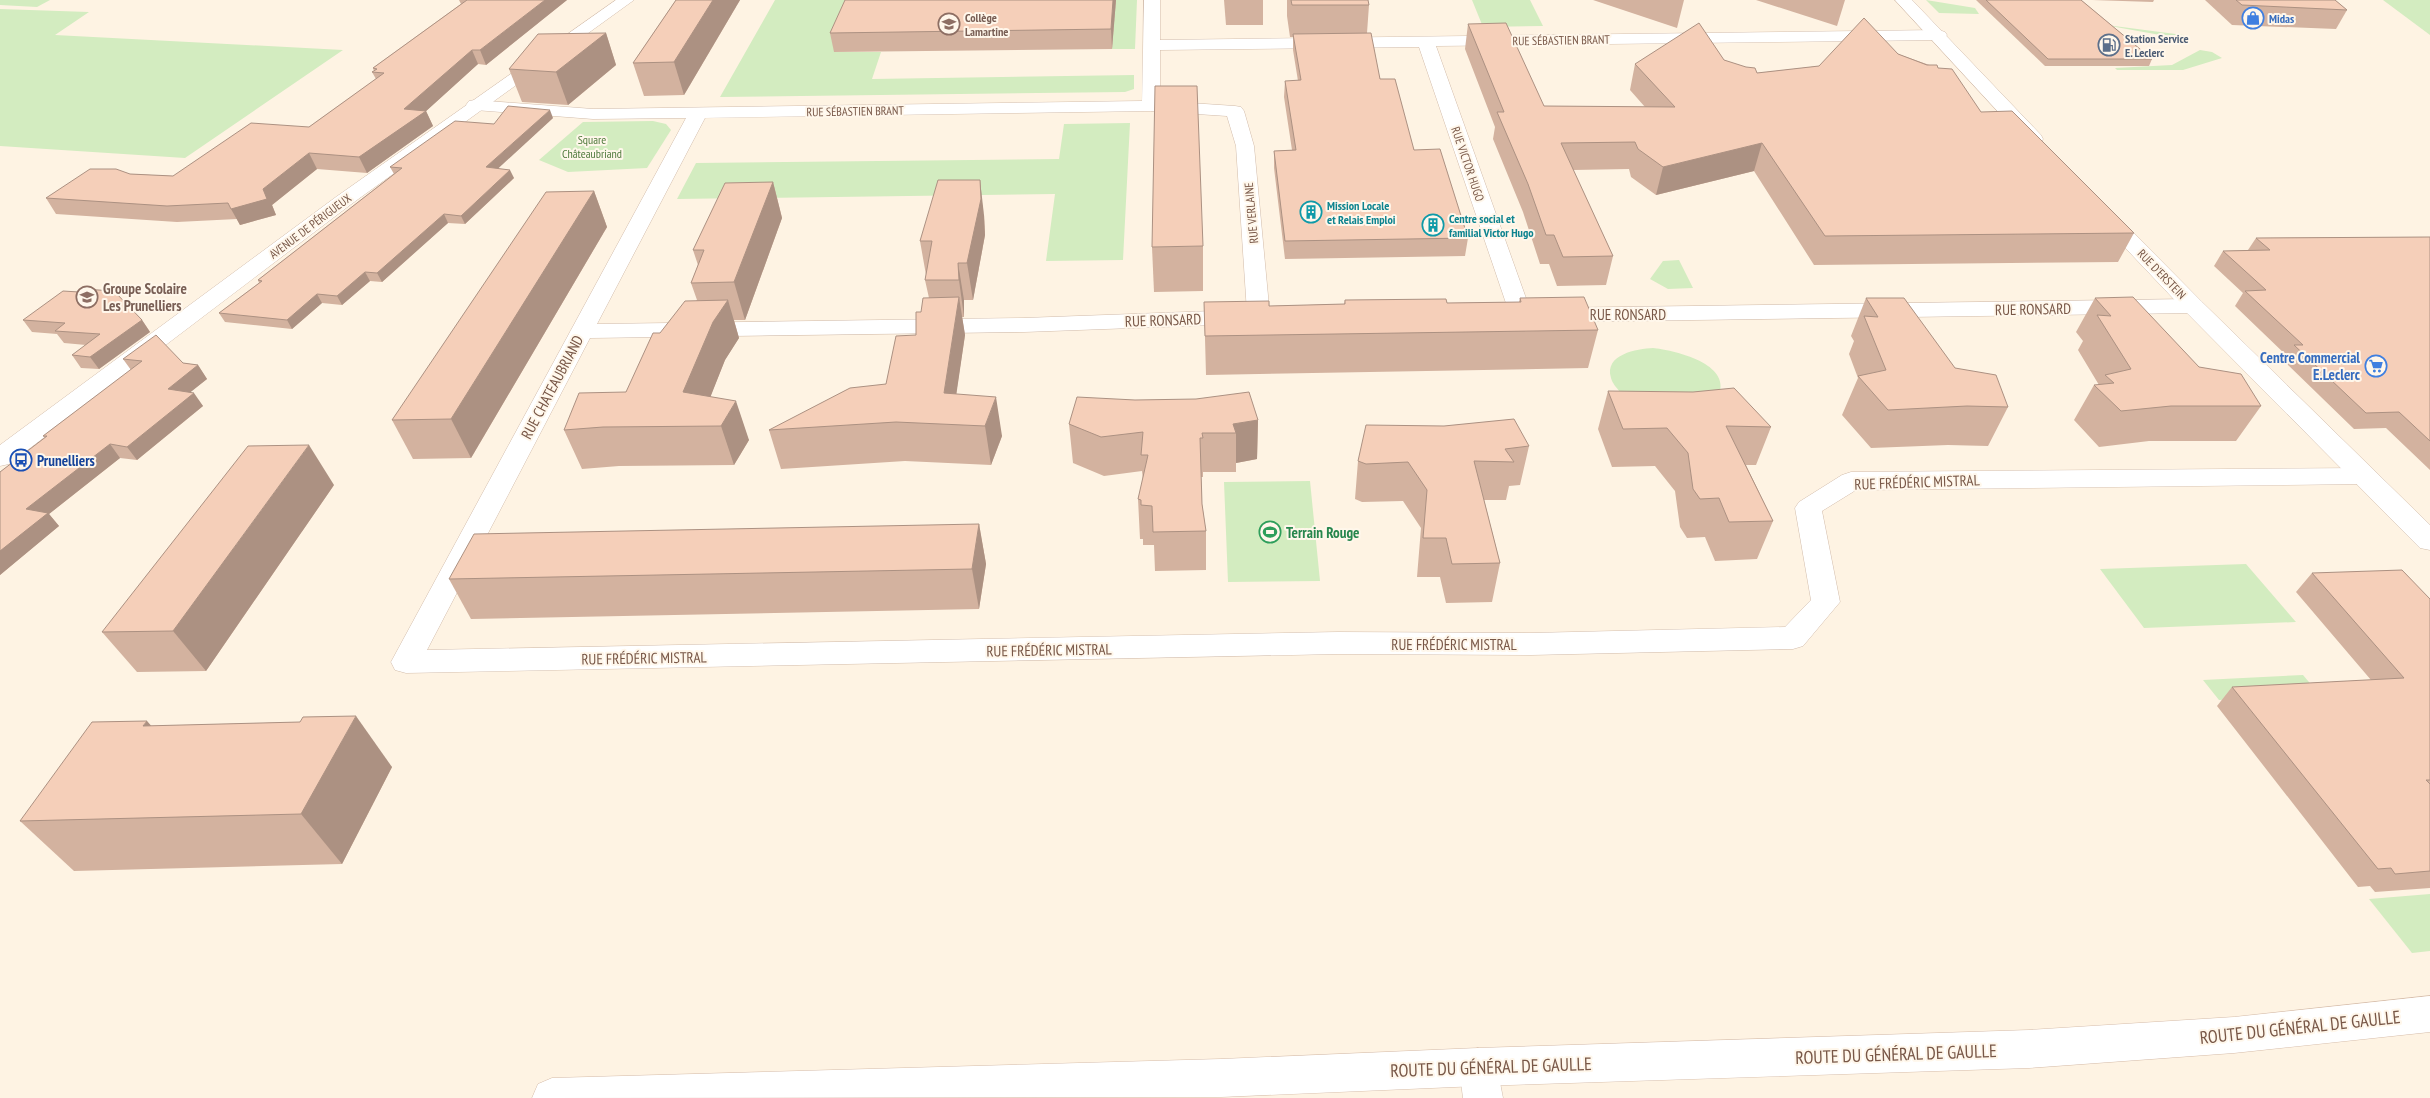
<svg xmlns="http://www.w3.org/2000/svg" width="2430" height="1098" font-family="'PT Sans Narrow',sans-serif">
	<rect width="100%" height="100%" fill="#fef3e3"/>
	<g fill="#d3ecc0">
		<path d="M0,0h50l-13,7 -37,-2z"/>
		<path d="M775,0h82l-23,52h47l-9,27 262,-4v14l-9,3 -405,5z"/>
		<path d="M1063,0h74l-2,49h-23l2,-27z"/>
		<path d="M1472,0h58l13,26 -60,1z"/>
		<path d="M1926,0l49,8 4,6 -40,-1z"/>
		<path d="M2383,0h47v35z"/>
		<path d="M0,9l89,3 -34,23 288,15 -158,108 -185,-12z"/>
		<path d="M2099,24l84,11 7,3h-13z"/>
		<path d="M2200,50l12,2 10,6 -39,12h-66l-2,-2 57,-3z"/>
		<path d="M653,121l13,3 5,6 -24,38 -79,4 -29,-12 44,-38z"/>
		<path d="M1130,123l-7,137 -77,1 9,-67 -378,5 19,-36 363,-4 5,-35z"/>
		<path d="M1679,260l14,28 -25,1 -18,-10 13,-18z"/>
		<path d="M1653,348c19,2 75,14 67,44 -1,3 -4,7 -6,10l-94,-10c-3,-4 -8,-9 -9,-14 -7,-24 26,-29 42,-30z"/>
		<path d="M1310,481l10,100 -92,1 -4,-100z"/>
		<path d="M2246,564l50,58 -152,6 -44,-59z"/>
		<path d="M2303,675l17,20 -101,5 -16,-20z"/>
		<path d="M2430,894v57l-18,2 -43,-54z"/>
	</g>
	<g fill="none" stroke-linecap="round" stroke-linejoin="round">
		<g stroke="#d2bcab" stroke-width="1">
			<g id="minor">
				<path d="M1144,0h16v40l779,-10 6,2 2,3 -2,3 -6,2 -503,6 96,269 -3,5 -8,2 -8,-2 -3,-5 -91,-268 -259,3v51l75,5 6,1 3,4 10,35 16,171 -3,5 -8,2 -9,-4 -9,4 -217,8 -434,6 -163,312 911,-18 193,1 254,-6 26,-27 -16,-92 4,-6 43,-27 9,-3 513,-4 9,2 4,6 -4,6 -9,2 -508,6 -34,21 18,91 -37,44 -10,3 -262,6 -193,-1 -932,19 -11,-3 -4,-8 295,-544 -93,1 -118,-9 -6,-1 -3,-4 3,-4 6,-1 118,9 549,-8zM1151,111l76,5 9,30 11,166 -6,-2 -217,8 -427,6 108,-206z"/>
				<path d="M2193,299l8,2 3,5 -3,5 -8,2 -639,9 -8,-2 -3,-5 3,-5 8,-2z"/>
				<path d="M1478,1048l14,6 5,13 6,31h-40l-4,-31 5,-13z"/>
			</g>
		</g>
		<g stroke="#d2bcab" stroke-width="1">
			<g id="tertiary">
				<path d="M616,0h18l-284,205 -341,259 -9,2v-21l336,-248z"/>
				<path d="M1895,0h17l129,135 2,4 -2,4h-14z"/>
				<path d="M2104,208l7,2 90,91 229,224v25l-10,-2 -235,-237 -88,-93 -3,-4 3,-4z"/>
			</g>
		</g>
		<g stroke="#d5bba8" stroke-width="1">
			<path id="secondary" d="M2430,996v36l-196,21 -205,15 -551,18 -257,11 -689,1 6,-14 14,-6 669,-19 257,-11 551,-18 205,-13z"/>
		</g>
		<use href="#minor" fill="#fff" fill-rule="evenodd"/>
		<use href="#tertiary" fill="#fff" fill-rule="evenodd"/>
		<use href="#secondary" fill="#fff" fill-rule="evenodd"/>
	</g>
	<g fill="#d3b29f">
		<path d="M459,0h108l-81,65 -8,-1 -52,47 7,15 -66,47 -50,-4 -45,36 4,10 -36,10 -3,-6 -60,3 -121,-8 -10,-16 84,-24 43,2 136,-49 67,-48 -4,-7 2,-1 -1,-3 88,-64z"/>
		<path d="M676,0h64l-56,95 -40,1 -11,-33z"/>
		<path d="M1116,0l-4,49 -278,3 -4,-19z"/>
		<path d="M1224,0h39v25h-37z"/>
		<path d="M1287,0h81l1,5 -2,28 13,46 34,71 54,88 -3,18 -180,3 -11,-91v-17l18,-1 -8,-53 1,-16h13l-5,-31v-13h-3l-3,-21z"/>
		<path d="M1593,0h91l-7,28z"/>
		<path d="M1756,0h89l-8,26z"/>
		<path d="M1976,0h105l71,59 -3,7h-104z"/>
		<path d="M2092,0h62l-1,2z"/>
		<path d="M2205,0h130l12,10 -11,19 -104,-4z"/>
		<path d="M1468,24l76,82 101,1 -15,-17 5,-26 89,-4 33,13 62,-7 79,-12 40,14 43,44 153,121 -16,29 -304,3 -60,-94 -98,24 -25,-18 -2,-8 -56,1 40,86 -7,29 -49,1 -8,-22h-9l-17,-52 -30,-73 2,-12 -30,-78z"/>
		<path d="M606,33l10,32 -48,40 -46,-3 -13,-33z"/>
		<path d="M553,118l-55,50 16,10 -49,46 -17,-1 -66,59 -12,-1 -28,24 -20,-2 -30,26 -67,-7 -6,-9 40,-30 -1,-3 136,-106 -4,-7 104,-43z"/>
		<path d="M773,182l9,36 -37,102h-11l5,18 -14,22 -15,37 39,43 -15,25 -115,1 -37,3 -18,-39 62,-38 34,-59 37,-33 -6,-17 7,-18 -5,-15z"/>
		<path d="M594,191l13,36 -136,231 -58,1 -21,-39z"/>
		<path d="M984,215l1,20 -12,65h-9v17h-2l3,18 -9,59 46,42 -11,29 -86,-4 -124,8 -12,-39 117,-46 30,-49 5,-23 8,-14 -4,-18 1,-5 -6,-34z"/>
		<path d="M2430,237v233l-44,-42 -32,1 -70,-68 3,-5 -52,-50 8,-13 -29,-27 9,-15 25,-1 8,-12z"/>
		<path d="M1203,246v45l-49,1 -2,-45z"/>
		<path d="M1520,298l78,32 -10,38 -382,7 -2,-73 65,4 75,-2 1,-4 102,3 72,-1z"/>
		<path d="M1866,298l89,70 53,39 -20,39 -40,-1 -77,3 -29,-33 16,-37 -9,-24 5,-13 -3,-5z"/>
		<path d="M2095,298l104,69 62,39 -25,35h-87l-50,6 -25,-27 20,-35h5l-21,-35 5,-9 -7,-9z"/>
		<path d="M23,320h119l8,12 -51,37 -18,-1 -9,-13 14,-10 -22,-2 -7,-9 -25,-2z"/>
		<path d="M123,359l60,4 15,2 9,14 -17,13 13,14 -66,54 -17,-2 -71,56 10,12 -59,49v-103l45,-34 -2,-2 88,-66z"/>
		<path d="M1608,391l163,36 -15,38h-10l27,56 -16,38 -42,2 -10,-24 -18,1 -7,-11 -5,-36 -20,-25 -43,1 -14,-38z"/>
		<path d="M1258,420l-1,39 -21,4v9h-33v5h-2l1,27 4,27v39l-51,1 -1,-26h-11v-6h-3l-2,-40 5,-19 -1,-9 -38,5 -31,-13 -4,-39z"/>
		<path d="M1529,446l-9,39 -11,1 -3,14h-22l16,63 -8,39 -46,1 -6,-26h-23l4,-49 -18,-27 -41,1 -7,-3 3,-38z"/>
		<path d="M334,485l-128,186 -69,1 -35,-40z"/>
		<path d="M979,524l7,40 -7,45 -508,10 -22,-40z"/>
		<path d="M2312,573l118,26v289l-55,4 -5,-6 -12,1 -141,-181 15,-19 139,-7 -75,-88z"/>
		<path d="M300,722l92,45 -50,97 -268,7 -54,-50 131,-95z"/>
	</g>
	<g fill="#ac9182">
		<path d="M545,0h22l-81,65 -6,-15z"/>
		<path d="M713,0h27l-56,95 -10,-33z"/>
		<path d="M1113,0h3l-4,49 -1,-20z"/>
		<path d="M606,33l10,32 -48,40 -12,-33z"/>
		<path d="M472,50l6,14 -54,49 2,-2 7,15 -66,47 -8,-16 45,-48z"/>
		<path d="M550,110l3,8 -63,58 -4,-9z"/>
		<path d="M1762,143l-8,28 -98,24 7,-28z"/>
		<path d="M309,153l8,16 -45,36 4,10 -36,10 -9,-16 32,-20z"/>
		<path d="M510,170l4,8 -49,46 -4,-8z"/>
		<path d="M980,180l4,35 1,20 -12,65 -6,-37z"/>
		<path d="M773,182l9,36 -37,102 -11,-38z"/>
		<path d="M594,191l13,36 -136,231 -20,-39z"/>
		<path d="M444,214l4,9 -66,59 -5,-9z"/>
		<path d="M958,263l6,37v17l-5,-37z"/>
		<path d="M365,272l5,9 -28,24 -5,-9z"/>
		<path d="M317,294l5,9 -30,26 -5,-9z"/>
		<path d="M959,297l6,38 -13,89 -8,-31z"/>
		<path d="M728,300l11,38 -14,22 -26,66 -16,-34 30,-70z"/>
		<path d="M142,320l8,12 -51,37 -9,-12z"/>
		<path d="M198,365l9,14 -30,24 -9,-14z"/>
		<path d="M194,393l9,13 -66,54 -10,-13z"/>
		<path d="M996,397l6,39 -11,29 -6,-39z"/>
		<path d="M736,401l13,39 -15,25 -13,-39z"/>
		<path d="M1258,420l-1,39 -21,4v-30l-3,-9z"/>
		<path d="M110,444l10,14 -71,56 10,12 -59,49v-24l26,-42z"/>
		<path d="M309,445l25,40 -128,186 -33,-40z"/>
		<path d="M979,524l7,40 -7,45 -7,-40z"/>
		<path d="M356,716l36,51 -50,97 -41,-50z"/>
		<path d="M147,721l45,51 -49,-46z"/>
	</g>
	<g fill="#f5cfb9" stroke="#ac9182">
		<path d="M467,0h78l-65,50h-8l-68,59 22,2 -67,46 -50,-4 -46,36 4,10 -36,10 -3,-6 -61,3 -121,-8 44,-29h26l14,5 43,2 78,-53 58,4 75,-54 -12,-1 5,-3 -4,-1z"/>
		<path d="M676,0h37l-39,62 -41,1z"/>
		<path d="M845,0h268l-2,29 -281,4z"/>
		<path d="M1291,0h77l1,5h-77z"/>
		<path d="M1986,0h95l71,59h-104z"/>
		<path d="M2236,0h99l12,10 -105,-5z"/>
		<path d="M1864,18l34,36 29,11h10l1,3 14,1 29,43 31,-1 122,122 -309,3 -63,-93 -99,24 -25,-18 -3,-7 -74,1 52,113 -50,1 -9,-22h-8l-18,-51 -31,-72h7l-36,-88 38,-1 38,83 131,1 -40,-43 64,-41 25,37 22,7 9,1 2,5 62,-7z"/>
		<path d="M606,33l-50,39 -47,-3 29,-35z"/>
		<path d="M1371,33l9,46h15l19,71 26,-1 28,89 -183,3 -11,-90 22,-1 -11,-69 16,-1 -8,-46z"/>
		<path d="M1155,86h42l6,160 -51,1z"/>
		<path d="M508,106l42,4 -64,57 24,3 -49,46 -17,-2 -67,59 -12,-1 -28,24 -20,-2 -30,26 -68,-7 43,-32 -4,-1 144,-112 -12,-1 65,-46 39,3z"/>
		<path d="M938,180h42l1,19 -14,64h-9l1,17h-34l7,-39h-12z"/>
		<path d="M773,182l-39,100 -43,1 13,-33h-11l32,-67z"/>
		<path d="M594,191l-143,228 -59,1 154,-228z"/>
		<path d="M2430,237v204l-31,-29 -33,1 -72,-68h9l-58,-54 21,-1 -43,-39 47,-1 -14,-12z"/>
		<path d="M83,289l31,2 28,29 -52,37 -18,-2 28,-21 -45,-3 10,-8 -42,-3 40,-29 16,1z"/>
		<path d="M959,297l-15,96 52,4 -11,29 -89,-4 -127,8 81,-42 36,-4 10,-48 20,-1v-23h5l2,-14z"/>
		<path d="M1584,297l14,33 -393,6 -1,-34 65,-1v5l76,-2v-4l101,-1 1,4 74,-1 -1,-4z"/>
		<path d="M2133,297l66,70 42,7 20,32h-90l-50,5 -27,-26 20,-2 -9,-8 26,-6 -34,-54 14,1 -16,-18z"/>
		<path d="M1866,298h38l51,70 41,7 12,32 -41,-1 -79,4 -30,-34 28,-6 -22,-54 14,1z"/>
		<path d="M728,300l-15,22 -30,70 53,9 -15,25 -118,1 -39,3 15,-37 47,-1 27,-59h7l25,-32z"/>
		<path d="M156,335l27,28 15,2 -30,24 26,4 -67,54 -17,-3 -84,65 22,4 -48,38v-79l47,-36h-4l99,-75 -19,-2z"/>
		<path d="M1734,388l37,39 -45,-1 47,95 -44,1 -10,-24 -19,1 -7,-10 -5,-36 -21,-25 -44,1 -15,-38 85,1z"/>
		<path d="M1249,392l9,28 -25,4 3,9h-34l1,5h-3l2,66 4,27 -53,1 -1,-26 -11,-1v-5l-3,-1 10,-44h-7l2,-23 -42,5 -32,-13 8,-27 58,3 61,-1z"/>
		<path d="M1514,419l15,27 -24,3 9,13 -40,-1 26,102 -48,1 -6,-26h-23l4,-48 -19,-28 -42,2 -8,-3 8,-36 78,1z"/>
		<path d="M309,445l-136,186 -71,1 146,-186z"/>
		<path d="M979,524l-7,45 -523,10 25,-45z"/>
		<path d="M2402,570l28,29v181h-4l4,4v87l-35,3 -4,-6 -13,1 -146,-182 172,-9 -92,-105z"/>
		<path d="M356,716l-55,98 -281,7 72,-99 55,-1 -4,5 157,-4 3,-5z"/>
	</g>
	<defs>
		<g id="shop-ring" transform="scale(1.125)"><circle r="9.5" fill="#fff7eb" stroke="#3f7fe0" stroke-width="1.5"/><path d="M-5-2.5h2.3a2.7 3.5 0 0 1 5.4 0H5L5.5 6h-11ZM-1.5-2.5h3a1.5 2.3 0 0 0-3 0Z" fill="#3f7fe0"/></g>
		<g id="school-ring" transform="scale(1.125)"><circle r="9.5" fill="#fff7eb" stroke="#8d6e63" stroke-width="1.5"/><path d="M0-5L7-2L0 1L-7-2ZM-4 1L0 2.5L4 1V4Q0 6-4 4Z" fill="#8d6e63"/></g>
		<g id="fuel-ring" transform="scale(1.125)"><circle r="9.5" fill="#fff7eb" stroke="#5c6f8a" stroke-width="1.5"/><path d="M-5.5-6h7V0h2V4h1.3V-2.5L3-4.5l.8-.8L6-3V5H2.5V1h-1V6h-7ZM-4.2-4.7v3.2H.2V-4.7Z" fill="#5c6f8a"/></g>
		<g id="building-ring" transform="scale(1.125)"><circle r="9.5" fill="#fff7eb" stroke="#0f9aa8" stroke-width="1.5"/><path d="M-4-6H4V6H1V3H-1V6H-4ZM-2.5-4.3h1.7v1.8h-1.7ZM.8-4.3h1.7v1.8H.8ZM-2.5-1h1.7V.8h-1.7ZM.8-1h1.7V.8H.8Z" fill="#0f9aa8"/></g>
		<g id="supermarket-ring" transform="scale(1.125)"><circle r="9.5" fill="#fff7eb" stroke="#3f7fe0" stroke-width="1.5"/><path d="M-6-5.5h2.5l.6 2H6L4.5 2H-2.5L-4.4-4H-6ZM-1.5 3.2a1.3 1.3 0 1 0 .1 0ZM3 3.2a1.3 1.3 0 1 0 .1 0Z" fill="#3f7fe0"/></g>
		<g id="bus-ring" transform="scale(1.125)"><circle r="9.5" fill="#fff7eb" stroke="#1a4fb4" stroke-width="1.5"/><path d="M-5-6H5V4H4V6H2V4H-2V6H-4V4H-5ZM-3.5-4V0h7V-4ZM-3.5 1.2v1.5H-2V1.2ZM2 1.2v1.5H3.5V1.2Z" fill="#1a4fb4"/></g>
		<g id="stadium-ring" transform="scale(1.125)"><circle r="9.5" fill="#fff7eb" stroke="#2e9e5b" stroke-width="1.5"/><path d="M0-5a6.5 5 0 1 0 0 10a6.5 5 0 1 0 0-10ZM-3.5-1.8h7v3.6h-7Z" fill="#2e9e5b"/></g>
	</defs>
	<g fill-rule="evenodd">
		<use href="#shop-ring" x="2253" y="18"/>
		<use href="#school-ring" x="949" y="24"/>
		<use href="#fuel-ring" x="2109" y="45"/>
		<use href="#building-ring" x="1311" y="212"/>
		<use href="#building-ring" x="1433" y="225"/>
		<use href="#school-ring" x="87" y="297"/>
		<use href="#supermarket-ring" x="2376" y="366"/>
		<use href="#bus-ring" x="21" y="460"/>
		<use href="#stadium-ring" x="1270" y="532"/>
	</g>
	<g text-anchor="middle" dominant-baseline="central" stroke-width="4" stroke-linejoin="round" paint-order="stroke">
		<g font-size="12" font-weight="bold" fill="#785e54" stroke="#fff7eb" text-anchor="start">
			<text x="965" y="17">Collège<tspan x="965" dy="14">Lamartine</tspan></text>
		</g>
		<g font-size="12" font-weight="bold" fill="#366cbe" stroke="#fff7eb" text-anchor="start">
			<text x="2269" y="18">Midas</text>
		</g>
		<g font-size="12" font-weight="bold" fill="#4e5e75" stroke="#fff7eb" text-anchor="start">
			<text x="2125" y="38">Station Service<tspan x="2125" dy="14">E. Leclerc</tspan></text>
		</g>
		<g font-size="12" fill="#785747" stroke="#fff7eb">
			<text transform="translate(1561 40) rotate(-1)">RUE SÉBASTIEN BRANT</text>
			<text transform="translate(855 111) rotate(-1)">RUE SÉBASTIEN BRANT</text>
			<text transform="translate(1468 164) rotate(71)">RUE VICTOR HUGO</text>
			<text transform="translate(1251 213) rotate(-95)">RUE VERLAINE</text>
			<text transform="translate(310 226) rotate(-37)">AVENUE DE PÉRIGUEUX</text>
			<text transform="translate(2162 274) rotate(46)">RUE D'ERSTEIN</text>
		</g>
		<g font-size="12" fill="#4f793c" stroke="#fff7eb">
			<text x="592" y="139">Square<tspan x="592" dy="14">Châteaubriand</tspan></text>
		</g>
		<g font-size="12" font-weight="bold" fill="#0d838f" stroke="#fff7eb" text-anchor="start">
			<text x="1327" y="205">Mission Locale<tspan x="1327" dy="14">et Relais Emploi</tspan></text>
			<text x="1449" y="218">Centre social et<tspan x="1449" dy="14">familial Victor Hugo</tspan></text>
		</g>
		<g font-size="15" font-weight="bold" fill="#785e54" stroke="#fff7eb" text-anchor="start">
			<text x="103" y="288">Groupe Scolaire<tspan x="103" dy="17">Les Prunelliers</tspan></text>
		</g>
		<g font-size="15" fill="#785747" stroke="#fff7eb">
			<text transform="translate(2033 309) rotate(-1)">RUE RONSARD</text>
			<text x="1628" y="314">RUE RONSARD</text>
			<text transform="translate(1163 320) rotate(-2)">RUE RONSARD</text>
			<text transform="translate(552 387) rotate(-62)">RUE CHATEAUBRIAND</text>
			<text transform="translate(1917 482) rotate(-2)">RUE FRÉDÉRIC MISTRAL</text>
			<text x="1454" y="644">RUE FRÉDÉRIC MISTRAL</text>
			<text transform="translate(1049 650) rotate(-1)">RUE FRÉDÉRIC MISTRAL</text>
			<text transform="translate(644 658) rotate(-1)">RUE FRÉDÉRIC MISTRAL</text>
		</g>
		<g font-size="15" font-weight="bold" fill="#366cbe" stroke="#fff7eb" text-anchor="end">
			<text x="2360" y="357">Centre Commercial<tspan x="2360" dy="17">E.Leclerc</tspan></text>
		</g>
		<g font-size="15" font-weight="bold" fill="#164399" stroke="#fff7eb" text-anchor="start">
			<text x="37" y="460">Prunelliers</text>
		</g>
		<g font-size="15" font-weight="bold" fill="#27864d" stroke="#fff7eb" text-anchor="start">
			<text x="1286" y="532">Terrain Rouge</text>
		</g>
		<g font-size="18" fill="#785747" stroke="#fff7eb">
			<text transform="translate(2300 1027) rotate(-6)">ROUTE DU GÉNÉRAL DE GAULLE</text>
			<text transform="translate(1896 1054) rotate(-2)">ROUTE DU GÉNÉRAL DE GAULLE</text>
			<text transform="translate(1491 1067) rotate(-2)">ROUTE DU GÉNÉRAL DE GAULLE</text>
		</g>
	</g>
</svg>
